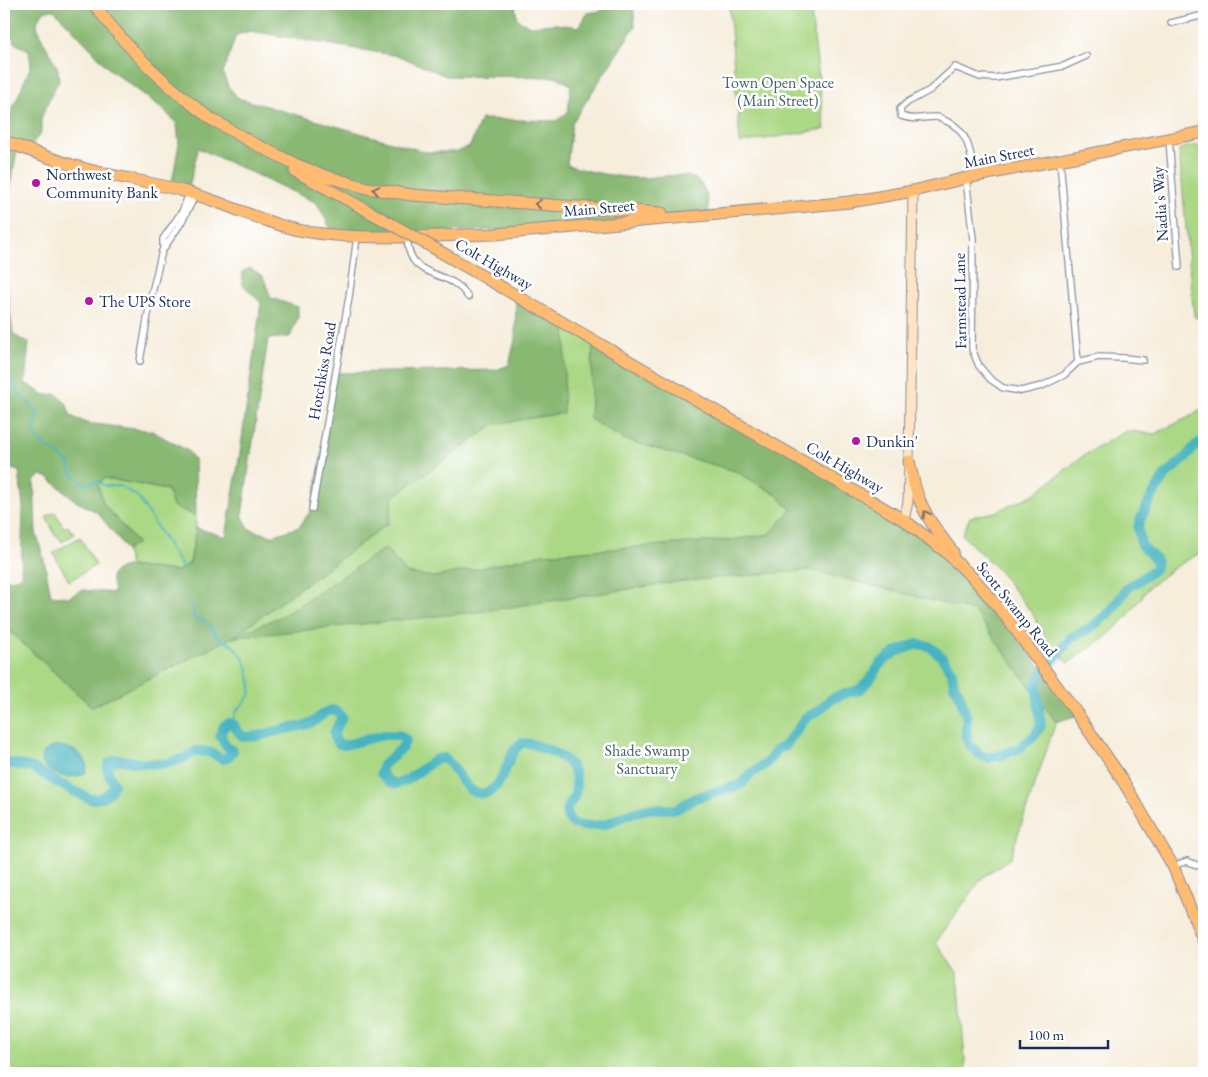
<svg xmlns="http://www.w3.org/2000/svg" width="1208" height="1077" font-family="'EB Garamond',serif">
	<rect width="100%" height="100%" fill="#fff"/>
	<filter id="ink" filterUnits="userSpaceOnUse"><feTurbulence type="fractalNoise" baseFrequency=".02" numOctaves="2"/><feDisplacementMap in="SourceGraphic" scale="10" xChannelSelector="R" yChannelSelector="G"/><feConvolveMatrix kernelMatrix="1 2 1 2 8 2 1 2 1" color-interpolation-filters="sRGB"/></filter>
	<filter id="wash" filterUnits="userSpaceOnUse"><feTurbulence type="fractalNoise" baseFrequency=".0096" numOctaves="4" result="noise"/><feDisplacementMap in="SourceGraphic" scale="20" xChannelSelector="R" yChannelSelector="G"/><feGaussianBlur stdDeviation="1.12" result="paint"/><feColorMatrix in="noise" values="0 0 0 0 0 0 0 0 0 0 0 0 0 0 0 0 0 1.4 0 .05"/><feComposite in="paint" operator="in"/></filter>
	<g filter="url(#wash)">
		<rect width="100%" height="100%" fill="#f6eddb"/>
		<g fill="#abd885" stroke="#638472" fill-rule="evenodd">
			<path d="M729,4h81l15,125 -85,14z"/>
			<path d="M1204,144v180l-10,-8 -15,-167z"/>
			<path d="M566,324l27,15 85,94 284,175 12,3 82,111 -46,136 -28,20 -46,64 22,32 8,99h-962v-447l88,81zM68,748l9,4 8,21c-12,6 -21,3 -33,-1z"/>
			<path d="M1204,408v145l-6,1 -24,14 -25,19 -23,31 -20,19 -38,26 -21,-23 -15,-27 -33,-42 -37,-36 8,-18 26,-5 38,-18 49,-38 43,-25 29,3 38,-19z"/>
			<path d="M104,478l63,12 6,16 23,10v12l-6,35 -13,9 -47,-6 -4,-15 11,-8 -33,-38 -6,-20z"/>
			<path d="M55,512l9,16 4,-2 3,5h2l2,3 -13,8 -5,-7 -2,1 -1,-1 1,-1 -9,-17z"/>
			<path d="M80,537l16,28 -27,16 -16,-28z"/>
		</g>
		<g fill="#88b872" stroke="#527468" fill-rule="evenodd">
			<path d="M4,4h511l2,15 13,7 26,-2 23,3 9,-14 12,-2 13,-7h20l2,22 -63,97 -5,42c23,7 47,12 72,13 14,0 42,-6 54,0 14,6 15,23 16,37l-150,13 -225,7 -17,-32 -119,-55 -10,44 -17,-4 8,-44 -2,-20 -14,-15 -55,-41 -14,-16 -40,-42h-9l-8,11 1,10 20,38 1,12 -5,8 -13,29v15l-14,17 -10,1 -3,16 -10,65v-96l2,-12 25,-58 -2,-16 -13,-6 -8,-14 -4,1zM250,31l149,25 47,20 111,1 14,8 -3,27 -12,9 -75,-2 -11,27 -13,6h-31l-188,-54 -10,-12 -5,-13 13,-38z"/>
			<path d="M250,268l13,8 8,22 27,9v10l-8,20 -22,2 -26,176 7,14 23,7 27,-9 13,-18 24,-136 160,-3 13,-5 6,-25 1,-45 50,29 -3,89 -68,11 -102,73 -4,26 -156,114 51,-22 101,-67 22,25 26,4 47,-9 62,-14 187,-14 41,-6 21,-24 -14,-15 -42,-24 -113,-32 -32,-20 3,-80 311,181 58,46 116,149 -22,7 -82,-111 -164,-41 -135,12 -190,29 -254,27 -139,69 -88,-81v-47l7,1 10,-4 2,-68 -4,-37 -11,-3 -4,1v-195l3,14 6,45 7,6 9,3 -4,41 20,12 12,-1 9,9 5,13 15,7 66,8 36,20 7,10 1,55 -23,-10 -6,-16 -63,-12 -6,7 6,20 33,38 -11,8 -5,-9 -24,-30 -20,-10 -28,-24 -8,-3 -7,6 2,52 7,23 8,39 18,2 13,-7 32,3 -3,-17 5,-6 14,-4 47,5 13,-8 6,-35 30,9 14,-84 21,-150 -19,-19 1,-13z"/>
		</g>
		<path fill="#45b3c0" stroke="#30718f" d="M56,746c14,0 37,11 29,27 -14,8 -36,3 -44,-12l2,-8 5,-4z"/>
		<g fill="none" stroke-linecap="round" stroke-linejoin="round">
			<g stroke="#45b3c0" stroke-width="2">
				<path d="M4,378h7l8,17 19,16 -4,20 3,7 12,11 7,3 14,13c0,8 1,10 8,13l3,4 5,2 12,-3 7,5h16l17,11 46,73"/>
				<path d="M190,601l5,19 7,-1 9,7 6,11 15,8 11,12 4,10 4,18 -1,10 -8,10 -5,5 -5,14"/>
			</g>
			<path stroke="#45b3c0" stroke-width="10" d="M4,762l29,6 27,16 30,15 11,-1 9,-6 4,-8 -7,-14 2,-7 8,-4 22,4 26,1 19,-6 12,-7 13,1 14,7 6,-3 4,-5 -7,-5 -6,-11 4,-9 5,-3 5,2 3,5 6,7c16,1 27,-5 42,-8 10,-2 19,-2 28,-7 5,-3 10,-10 16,-11 6,-2 10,1 13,6l-8,16 1,6 4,5 6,1 38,-10h16l7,5 -5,9 -18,16 -2,8 7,8 8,3 11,-4 29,-21 8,-1c3,3 6,5 8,8 6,8 15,26 26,27 29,4 28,-47 45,-50 8,-1 15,4 22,6 16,6 31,14 31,33 0,5 0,11 -2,15 -2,4 -6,9 -8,13l2,8 6,6 8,2 22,-1 24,-11 20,-5h29l18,-11 47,-14 8,-10 17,-11 10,-13 7,-4 14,-17 7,-11 13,-7 13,-12 16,-6 12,-3 10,-9 12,-18 15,-11 20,-8 13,2 11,9 12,17 2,13 5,8 8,26 -1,14 3,12 10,9 9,4 14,-3 18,-7 14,-12 7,-11 -5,-41 4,-8 31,-38 19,-10 21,-17 17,-24 9,-5 19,-14v-8l-15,-15 -3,-17 3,-10 9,-18 14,-23 21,-19 10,-12 9,-6"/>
		</g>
	</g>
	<g filter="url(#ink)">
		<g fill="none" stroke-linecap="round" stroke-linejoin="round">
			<g stroke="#888e9c" stroke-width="8">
				<g id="street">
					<path d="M1171,23l33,-8"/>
					<path d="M1169,139l10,128"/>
					<path d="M1060,161l18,201"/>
					<path d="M975,177c-4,-21 -6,-48 -29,-56 -3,-2 -7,-4 -11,-4 -13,0 -20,4 -34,-1l-1,-7 8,-7 22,-12 25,-23 25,10 15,1 69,-12 22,-10"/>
					<path d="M966,178l7,61 -1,110 7,17 11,13 13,9 18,3 21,-5 22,-11 14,-13 21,-5 25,1 19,2"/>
					<path d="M407,237c2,47 42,29 61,60"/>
					<path d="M163,247v-8l20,-29 5,-14 4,-3"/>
					<path d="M140,361l11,-64 11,-46 19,-28 11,-21v-9"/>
					<path d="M312,509l37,-212 8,-60"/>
					<path d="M1173,866l14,-5 17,7"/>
				</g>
			</g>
			<g stroke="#888e9c" stroke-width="11">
				<path id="secondary" d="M904,520l4,-18 1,-41 4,-270"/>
			</g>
			<g stroke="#888e9c" stroke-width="13">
				<g id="highway">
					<path d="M94,4c33,45 74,84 120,117"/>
					<path d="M208,117l43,25 44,22 30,12 42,12 45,7 250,18"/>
					<path d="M4,141c27,10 54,21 82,28 32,9 65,13 97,22 39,10 75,30 115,39 34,7 70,7 106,7 30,-1 60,-2 91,-3l313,-28 42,-4 63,-11 53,-13 238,-46"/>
					<path d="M295,171l84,46"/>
					<path d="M439,251l465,269 42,32 30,29 28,33 74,101 42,61 53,90 31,76"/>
					<path d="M909,461c3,13 5,26 10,38 8,20 21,36 34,53"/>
				</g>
			</g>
			<use href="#street" stroke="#fff" stroke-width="5.5"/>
			<use href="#secondary" stroke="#ffe4c6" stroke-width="9"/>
			<use href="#highway" stroke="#febb71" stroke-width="11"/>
			<g stroke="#888e9c" stroke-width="13" stroke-linecap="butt">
				<path id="highway-bridge" d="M379,217l60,34"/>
			</g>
			<use href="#highway-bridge" stroke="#febb71" stroke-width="11"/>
		</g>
		<defs><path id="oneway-chevron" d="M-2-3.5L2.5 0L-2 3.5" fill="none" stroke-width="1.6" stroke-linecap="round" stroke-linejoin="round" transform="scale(1.25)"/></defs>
		<g stroke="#816e67">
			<use href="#oneway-chevron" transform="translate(376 190) rotate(-169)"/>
			<use href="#oneway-chevron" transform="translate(538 204) rotate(-176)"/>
			<use href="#oneway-chevron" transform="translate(926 514) rotate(-118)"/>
		</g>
	</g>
	<g fill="#b5179e" stroke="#fff" stroke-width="2">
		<circle cx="36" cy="183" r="5"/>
		<circle cx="89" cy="301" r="5"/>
		<circle cx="856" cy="441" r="5"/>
	</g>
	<g text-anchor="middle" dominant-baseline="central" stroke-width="5" stroke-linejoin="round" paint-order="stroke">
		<g font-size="16" fill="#46626a" stroke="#fff">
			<text x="778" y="82">Town Open Space<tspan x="778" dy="18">(Main Street)</tspan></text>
			<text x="647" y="750">Shade Swamp<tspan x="647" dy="18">Sanctuary</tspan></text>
		</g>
		<g font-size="16" fill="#1b2f5e" stroke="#fff">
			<text transform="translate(999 156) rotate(-11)">Main Street</text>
			<text transform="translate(1160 204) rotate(-94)">Nadia's Way</text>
			<text transform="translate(599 208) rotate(-5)">Main Street</text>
			<text transform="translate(494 264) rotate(30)">Colt Highway</text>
			<text transform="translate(960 301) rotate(-91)">Farmstead Lane</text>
			<text transform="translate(322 371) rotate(-80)">Hotchkiss Road</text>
			<text transform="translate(845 467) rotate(30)">Colt Highway</text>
			<text transform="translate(1017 609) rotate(51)">Scott Swamp Road</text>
		</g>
		<g font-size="16" fill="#1b2f5e" stroke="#fff" text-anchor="start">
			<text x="46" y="174">Northwest<tspan x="46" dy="18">Community Bank</tspan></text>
			<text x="99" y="301">The UPS Store</text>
			<text x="866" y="441">Dunkin'</text>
		</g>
	</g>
	<rect width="1208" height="1077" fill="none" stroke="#fff" stroke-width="20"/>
	<path d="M1020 1040v8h88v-8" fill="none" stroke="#1b2f5e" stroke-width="2.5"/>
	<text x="1028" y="1040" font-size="15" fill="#1b2f5e" stroke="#ffffff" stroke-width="4" paint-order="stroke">100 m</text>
</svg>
